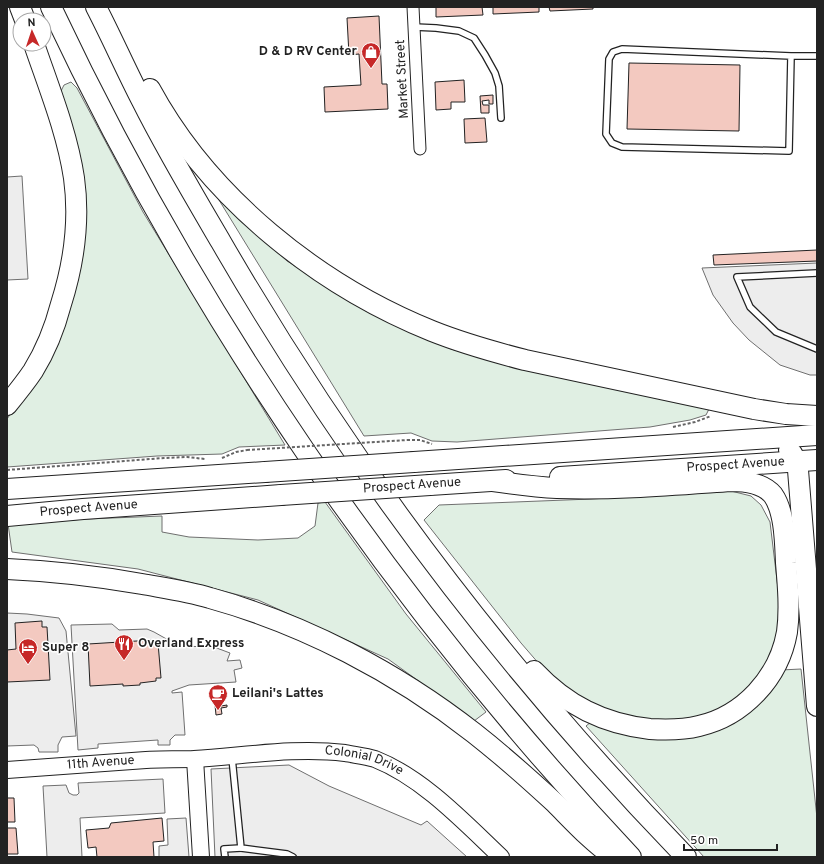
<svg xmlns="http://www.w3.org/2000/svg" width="824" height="864" font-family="Overpass,sans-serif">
	<rect width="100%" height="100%" fill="#fff"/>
	<g fill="#e0efe3" stroke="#6f6f6f">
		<path d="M71,82l6,6 66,124 142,233 -46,2 -17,7 -65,2 -150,11v-48l6,-9 63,-125 -15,-194 3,-6z"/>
		<path d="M211,187l25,27 51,47 64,39 48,24 52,25 73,20 186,38 -4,8 -16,5 -40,7 -193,15 -25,-1 -21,-8 -47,3z"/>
		<path d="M731,491l20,5 10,9 9,17 9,75 -1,33 -4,21 -17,28 -22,24 -26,12 -27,6 -42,-2 -39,-9 -48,-30 -32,-37 -97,-123 15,-15 152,-6z"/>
		<path d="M325,502l81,112 80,98 -12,9 -86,-62 -130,-59 -120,-31 -126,-17 -4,-28 79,-5 75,-3v16l27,5 69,3 40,-2 17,-12 3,-23z"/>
		<path d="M801,669l16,149v39h-113l-118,-131 5,-4 90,14 100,-66z"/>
	</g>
	<g fill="#ededed" stroke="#6f6f6f">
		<path d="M22,176l6,103 -21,1v-103z"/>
		<path d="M817,263v112h-7l-30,-10 -31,-25 -16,-17 -20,-28 -11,-27z"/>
		<path d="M7,613l20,1 32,4 7,13 10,105 -14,1 -4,8v7h-19l-1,-4 -4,-3 -27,1z"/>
		<path d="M112,624l7,6 28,-1 7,3 25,14 35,1 16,6 -3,8 13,-1 2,8 -8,2 2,12 -47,3 -17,6v2l10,-1 3,43h-10l-5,5v5h-12v-5l-60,4v4l-20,2 -7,-125z"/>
		<path d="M289,765l40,21 92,39 6,-4 40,36h-252l-4,-88z"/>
		<path d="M163,779l2,34 -85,5 2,39h-35l-4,-71 23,-1 3,8 4,2h4l2,-2 -1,-10z"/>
		<path d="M186,818l3,39h-30v-11l9,-1 -1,-26z"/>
	</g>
	<g fill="#f3c9c0" stroke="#222">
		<path d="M436,7h46l1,8 -47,2z"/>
		<path d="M493,7h46v5l-46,2z"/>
		<path d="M549,7h44v2l-43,2z"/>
		<path d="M379,16l3,68h5l1,25 -63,3 -1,-25 37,-2 -2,-31 -10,1 -2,-37z"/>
		<path d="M629,63l111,2 -1,66 -112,-2z"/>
		<path d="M464,80l1,22h-14v7l-15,1 -1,-28z"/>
		<path d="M493,95v9h-4v-4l-7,1 1,4h6v8h-8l-1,-17z"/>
		<path d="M485,118l2,24 -22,1 -1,-24z"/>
		<path d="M817,250v11l-103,4 -1,-10z"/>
		<path d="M42,621v6h5l3,53 -43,2v-32l9,-1 -1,-26z"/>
		<path d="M153,640v4l5,-1 3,35h-5v3l-16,2v2l-17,1v-2l-33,2 -2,-42z"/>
		<path d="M221,704v2l6,-1v2l-6,1 1,6 -6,1 -1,-10z"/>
		<path d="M7,798h7l1,24h-8z"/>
		<path d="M162,818l2,23 -11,1 1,15h-57l-1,-10 -8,1 -2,-18 23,-2 2,-5z"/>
		<path d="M7,828h9l2,26h-11z"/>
	</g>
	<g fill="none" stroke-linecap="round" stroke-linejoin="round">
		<g stroke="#222" stroke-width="8">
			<g id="lane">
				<path d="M414,27l22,1 23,3 15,7 11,17 10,18 4,13 2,32"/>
				<path d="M791,56l-2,95 -167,-4 -10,-4 -6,-9 3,-75 4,-7 9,-3 169,7h26"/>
				<path d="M817,273l-80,4 13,30 26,25 41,17"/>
				<path d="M232,758l9,90 46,6 6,3"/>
				<path d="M225,857l-1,-8 17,-1"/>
			</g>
		</g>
		<g stroke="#222" stroke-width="13">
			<path id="street" d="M413,7l7,142"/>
		</g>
		<g stroke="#222" stroke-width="18">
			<g id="secondary">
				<path d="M195,759l6,98"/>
				<path id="s1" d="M7,770c46,-3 93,-7 139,-10 16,-1 32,-1 48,-1 50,-3 101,-12 151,-6 10,2 21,3 30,6 48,19 89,63 126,98"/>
			</g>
		</g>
		<g stroke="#222" stroke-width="22">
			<g id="highway">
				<path d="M20,7l5,13"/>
				<path d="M51,7c147,312 344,599 580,850"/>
				<path d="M96,7c16,31 30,63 46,94 24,48 52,95 79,141 129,223 286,430 465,615"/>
				<path d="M150,89c59,109 168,196 282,242 30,12 62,21 93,29l229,49 32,5 31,2"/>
				<path d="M7,405c9,-11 18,-22 26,-34 13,-21 22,-44 28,-67 13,-41 19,-83 13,-126 -7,-46 -25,-90 -40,-134"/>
				<path d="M789,450c6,6 8,12 9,20l19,236"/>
				<path d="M414,462l403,-27"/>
				<path id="s2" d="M560,477l257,-17"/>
				<path d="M493,481c21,3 42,6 64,7 58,2 116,-3 174,-7 15,0 32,2 42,14 12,17 12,48 13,68 2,23 4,47 1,69 -8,46 -44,84 -88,94 -16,4 -33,4 -49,3 -47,-5 -84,-24 -116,-58"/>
				<path d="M430,485l76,-5"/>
				<path d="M7,489l258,-17"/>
				<path id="s3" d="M7,516l76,-7 198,-14"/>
				<path d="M7,569c45,2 90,7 135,15 22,4 45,7 68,14 94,26 186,74 264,135 28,22 55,46 81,70 19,19 37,39 59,54"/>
			</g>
		</g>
		<g stroke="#646464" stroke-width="2" stroke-dasharray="3 2" stroke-linecap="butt">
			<path d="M673,427l22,-5 16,-6"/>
			<path d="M407,440h13l12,4"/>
			<path d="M222,458l14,-6 11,-2"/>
			<path d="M7,470l157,-12 23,-1 18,2"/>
		</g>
		<use href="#lane" stroke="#fff" stroke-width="5.5"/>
		<use href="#street" stroke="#fff" stroke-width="11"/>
		<use href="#secondary" stroke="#fff" stroke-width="16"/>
		<use href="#highway" stroke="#fff" stroke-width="20"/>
		<g stroke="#222" stroke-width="22" stroke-linecap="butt">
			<g id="highway-bridge">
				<path d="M265,472l149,-10"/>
				<path d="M281,495l149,-10"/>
			</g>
		</g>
		<path stroke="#646464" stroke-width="2" stroke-dasharray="3 2" stroke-linecap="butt" d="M247,450l160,-10"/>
		<use href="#highway-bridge" stroke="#fff" stroke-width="20"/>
	</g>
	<defs>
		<g id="shop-pin" transform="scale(1)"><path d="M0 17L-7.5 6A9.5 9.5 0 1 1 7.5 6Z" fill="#c62828" stroke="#fff"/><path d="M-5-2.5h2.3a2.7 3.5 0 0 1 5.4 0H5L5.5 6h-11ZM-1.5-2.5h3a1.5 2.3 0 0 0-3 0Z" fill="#fff"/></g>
		<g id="restaurant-pin" transform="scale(1)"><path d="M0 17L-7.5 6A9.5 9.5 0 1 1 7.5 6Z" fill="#c62828" stroke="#fff"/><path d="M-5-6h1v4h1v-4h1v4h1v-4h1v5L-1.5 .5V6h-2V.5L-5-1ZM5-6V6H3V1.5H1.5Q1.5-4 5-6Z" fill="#fff"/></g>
		<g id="hotel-pin" transform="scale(1)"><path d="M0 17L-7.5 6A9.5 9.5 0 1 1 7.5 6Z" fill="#c62828" stroke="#fff"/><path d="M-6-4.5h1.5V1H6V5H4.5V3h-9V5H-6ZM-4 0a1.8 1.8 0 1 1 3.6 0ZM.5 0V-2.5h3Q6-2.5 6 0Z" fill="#fff"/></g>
		<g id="cafe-pin" transform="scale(1)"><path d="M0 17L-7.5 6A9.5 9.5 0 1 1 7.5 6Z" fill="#c62828" stroke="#fff"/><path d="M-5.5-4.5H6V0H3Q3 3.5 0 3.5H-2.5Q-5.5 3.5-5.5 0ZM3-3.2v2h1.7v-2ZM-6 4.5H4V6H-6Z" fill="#fff"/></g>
	</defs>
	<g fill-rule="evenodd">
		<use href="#shop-pin" x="371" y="52"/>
		<use href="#restaurant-pin" x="124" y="644"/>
		<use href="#hotel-pin" x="28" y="648"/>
		<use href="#cafe-pin" x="218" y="694"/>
	</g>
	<g text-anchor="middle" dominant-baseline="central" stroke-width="3" stroke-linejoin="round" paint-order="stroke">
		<g font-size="13" font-weight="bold" fill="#222" stroke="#fff" text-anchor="start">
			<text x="357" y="52" text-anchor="end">D &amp; D RV Center</text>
			<text x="138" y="644">Overland Express</text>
			<text x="42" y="648">Super 8</text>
			<text x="232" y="694">Leilani's Lattes</text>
		</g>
		<g font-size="13" fill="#222" stroke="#fff">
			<text transform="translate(403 79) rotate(-93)">Market Street</text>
			<text stroke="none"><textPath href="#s2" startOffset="176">Prospect Avenue</textPath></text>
			<text transform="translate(412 486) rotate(-4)">Prospect Avenue</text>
			<text stroke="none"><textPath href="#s3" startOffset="82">Prospect Avenue</textPath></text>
			<text stroke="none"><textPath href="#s1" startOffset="94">11th Avenue</textPath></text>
			<text stroke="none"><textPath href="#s1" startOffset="359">Colonial Drive</textPath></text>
		</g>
	</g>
	<rect width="824" height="864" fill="none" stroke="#222222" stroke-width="16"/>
	<g transform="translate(32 32) rotate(357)"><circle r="19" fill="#ffffff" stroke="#a7a7a7"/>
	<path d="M0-3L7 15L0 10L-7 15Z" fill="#c62828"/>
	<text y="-6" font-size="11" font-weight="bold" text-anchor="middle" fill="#222222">N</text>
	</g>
	<path d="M684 844v6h93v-6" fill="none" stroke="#222222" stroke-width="2"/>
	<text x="690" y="844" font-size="12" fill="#222222" stroke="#ffffff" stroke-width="3" paint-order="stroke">50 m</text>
</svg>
